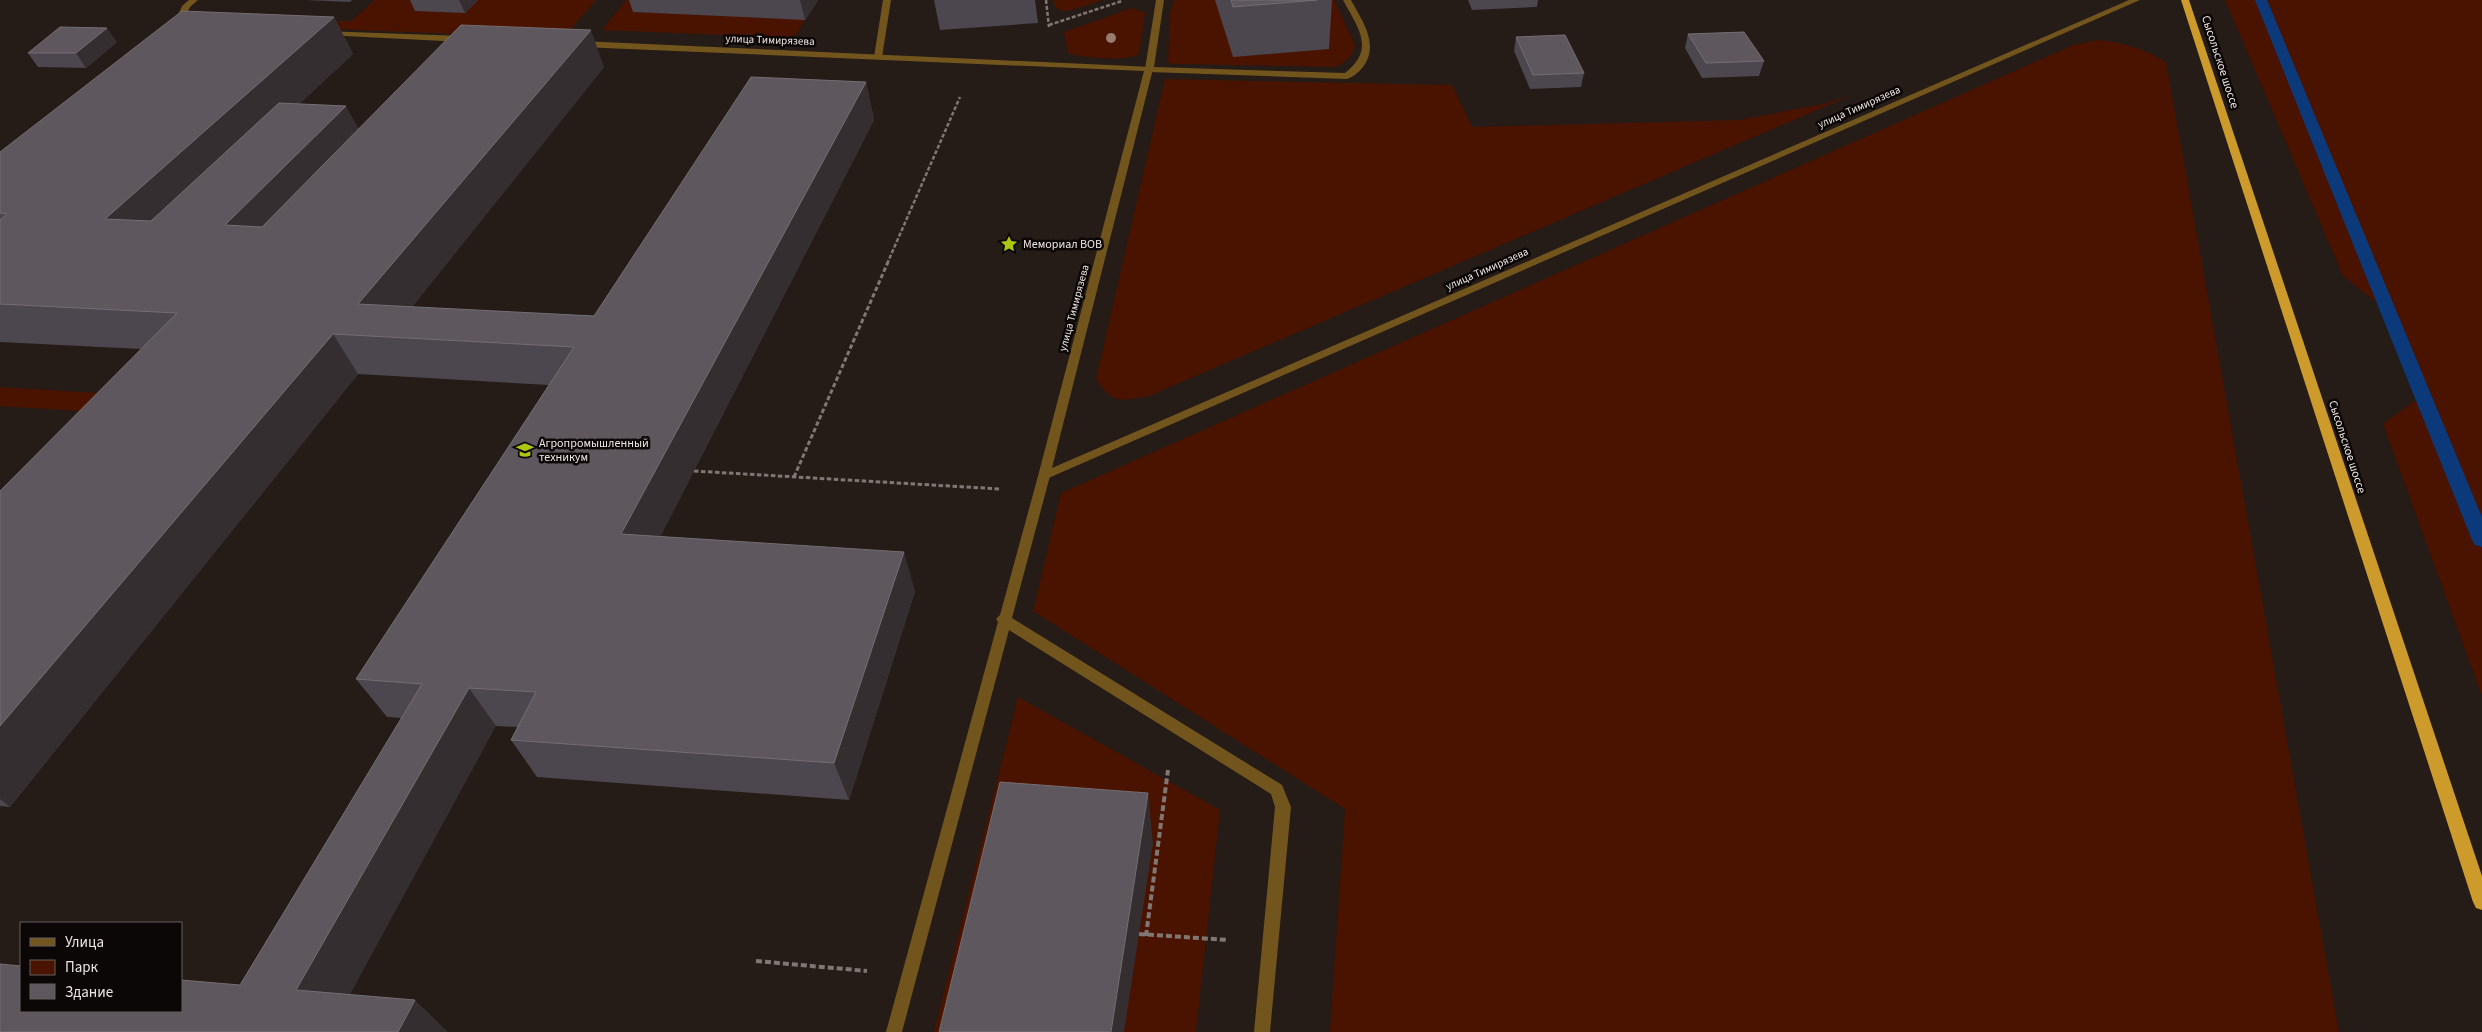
<svg xmlns="http://www.w3.org/2000/svg" width="2482" height="1032" font-family="'Source Sans 3',sans-serif">
	<rect width="100%" height="100%" fill="#251b17"/>
	<g fill="#491300">
		<path d="M375,0h221l-33,38 -232,-9 8,-8h12z"/>
		<path d="M626,0h17l162,20 -11,18 -192,-8z"/>
		<path d="M1053,0h50l-31,10 -9,1 -7,-3z"/>
		<path d="M1174,0h160l21,45c-2,11 -10,18 -20,22l-163,-3 -4,-2 2,-49z"/>
		<path d="M2225,0h257v696l-99,-272 41,-30 -41,-86 -40,-32z"/>
		<path d="M1132,8l13,5 -6,41c-12,8 -57,4 -71,-1l-4,-21z"/>
		<path d="M2099,40c25,3 46,9 67,22l173,970h-1009l15,-223 -312,-198 28,-118 1012,-448z"/>
		<path d="M1165,79l287,6 20,42 267,-7 84,-16 29,-9 -703,301c-28,5 -36,9 -53,-17z"/>
		<path d="M0,387l98,6 -18,18 -80,-5z"/>
		<path d="M1018,697l202,113 -24,222h-262z"/>
	</g>
	<g fill="none" stroke-linecap="round" stroke-linejoin="round">
		<path fill="#0c397a" fill-rule="evenodd" d="M2255,0h12l215,517v30l-7,-2 -3,-5z"/>
		<g stroke="#807774" stroke-width="2.5" stroke-dasharray="4 2" stroke-linecap="butt">
			<path d="M1046,0l3,27"/>
			<path d="M1049,25l73,-24"/>
			<path d="M887,264l73,-167"/>
		</g>
		<g stroke="#807774" stroke-width="3" stroke-dasharray="4.5 2.5" stroke-linecap="butt">
			<path d="M694,471l306,18"/>
			<path d="M794,477l94,-215"/>
		</g>
		<g stroke="#807774" stroke-width="4" stroke-dasharray="6 3" stroke-linecap="butt">
			<path d="M1139,934l89,6"/>
			<path d="M1146,936l22,-166"/>
			<path d="M756,961l111,10"/>
		</g>
		<g fill="#71551d" fill-rule="evenodd">
			<path d="M189,0h9l-8,7 -10,22h-6l-1,-2 9,-21z"/>
			<path d="M883,0h8l-9,57 -4,3 -4,-3z"/>
			<path d="M1156,0h8l-10,67 191,6c31,-24 13,-45 -2,-73h8c11,21 29,44 12,67 -4,5 -10,10 -16,12l-198,-7 -4,-3z"/>
			<path d="M1044,472l6,4 -38,142 270,167 9,22 -21,225h-16l21,-225 -4,-13 -262,-164 -107,402h-16l112,-410 -2,-3 4,-4 38,-139z"/>
		</g>
		<g fill="#71551d" fill-rule="evenodd">
			<path d="M2129,0h11l-1096,480 -6,-4 106,-405 -564,-24 -4,-3 4,-3 572,26 1,2 -101,399z"/>
			<path d="M322,31l141,5 4,3 -4,3 -138,-7 -4,-2z"/>
		</g>
		<path fill="#cd9a2c" fill-rule="evenodd" d="M2181,0h8l293,876v34l-6,-2 -3,-6z"/>
	</g>
	<circle fill="#987a6e" cx="1111" cy="38" r="5"/>
	<g fill="#4c464e">
		<path d="M305,0h47l-2,2z"/>
		<path d="M410,0h68l-13,13 -50,-2z"/>
		<path d="M629,0h189l-13,20 -172,-8z"/>
		<path d="M934,0h101l3,23 -98,7z"/>
		<path d="M1215,0h117l-3,49 -96,8z"/>
		<path d="M1468,0h70l-1,7 -65,3z"/>
		<path d="M334,17l19,37 -54,50 60,24 245,-61 -192,240 182,9 272,-234 8,38 -214,417 255,54 -66,209 -312,-23 -26,-37 7,-13 -22,-1 -256,259 162,-267 -15,-1 -31,-38 193,-294 -191,-11 -348,433 -10,-1v-315l141,-142 -141,-7v-190z"/>
		<path d="M1688,34l76,27 -5,15 -57,2 -17,-30z"/>
		<path d="M1516,37l68,36 -3,14 -51,2 -16,-38z"/>
		<path d="M117,42l-31,26 -48,-1 -10,-14z"/>
	</g>
	<g fill="#352e31">
		<path d="M459,0h19l-13,13z"/>
		<path d="M800,0h18l-13,20z"/>
		<path d="M334,17l19,37 -219,204 -29,-39z"/>
		<path d="M107,28l10,14 -31,26 -10,-15z"/>
		<path d="M591,30l13,37 -216,270 -30,-33z"/>
		<path d="M866,82l8,38 -233,454 -20,-40z"/>
		<path d="M346,106l21,38 -116,120 -26,-39z"/>
		<path d="M333,334l25,40 -348,433 -10,-8v-73z"/>
		<path d="M904,552l11,39 -66,209 -15,-37z"/>
		<path d="M469,688l27,38 -161,296 -39,-32z"/>
		<path d="M1148,793l5,50 -29,189h-13z"/>
		<path d="M415,1000l33,32h-50z"/>
	</g>
	<g fill="#5e575e" stroke="#746e73">
		<path d="M1231,0h86l-84,7z"/>
		<path d="M182,11l152,6 -229,202 46,2 128,-118 67,3 -121,119 37,2 199,-202 130,5 -233,274 236,12 157,-239 115,5 -245,452 283,18 -70,211 -323,-23 25,-48 -67,-4 -173,302 119,10 -17,32h-398v-68l21,2v45h160v-31l59,5 182,-301 -66,-5 218,-332 -241,-13 -333,392v-235l177,-178 -177,-9v-84l7,-6 -7,-1v-61z"/>
		<path d="M60,27l47,1 -31,25h-48z"/>
		<path d="M1744,32l20,29 -58,2 -18,-29z"/>
		<path d="M1565,35l19,38 -51,2 -17,-38z"/>
		<path d="M1000,782l148,11 -37,239h-172z"/>
	</g>
	<defs>
		<g id="sight-bare" transform="scale(1.35)"><path d="M0-6L1.8-2.2L6-1.7L2.9 1.2L3.7 5.4L0 3.3L-3.7 5.4L-2.9 1.2L-6-1.7L-1.8-2.2Z" fill="#acc611" stroke="#0b0706" stroke-width="2.5" paint-order="stroke"/></g>
		<g id="university-bare" transform="scale(1.35)"><path d="M0-5L7-2L0 1L-7-2ZM-4 1L0 2.5L4 1V4Q0 6-4 4Z" fill="#acc611" stroke="#0b0706" stroke-width="2.5" paint-order="stroke"/></g>
	</defs>
	<g fill-rule="evenodd">
		<use href="#sight-bare" x="1009" y="244"/>
		<use href="#university-bare" x="525" y="450"/>
	</g>
	<g text-anchor="middle" dominant-baseline="central" stroke-width="5" stroke-linejoin="round" paint-order="stroke">
		<g font-size="11" fill="#eee6e4" stroke="#0b0706">
			<text transform="translate(770 40) rotate(2)">улица Тимирязева</text>
			<text transform="translate(1859 107) rotate(-24)">улица Тимирязева</text>
			<text transform="translate(1487 269) rotate(-24)">улица Тимирязева</text>
			<text transform="translate(1074 308) rotate(-75)">улица Тимирязева</text>
		</g>
		<g font-size="12" fill="#eee6e4" stroke="#0b0706">
			<text transform="translate(2220 62) rotate(72)">Сысольское шоссе</text>
			<text transform="translate(2347 447) rotate(72)">Сысольское шоссе</text>
		</g>
		<g font-size="12" fill="#eee6e4" stroke="#0b0706" text-anchor="start">
			<text x="1023" y="244">Мемориал ВОВ</text>
			<text x="539" y="443">Агропромышленный<tspan x="539" dy="14">техникум</tspan></text>
		</g>
	</g>
	<rect x="20" y="922" width="162" height="90" fill="#0b0706" stroke="#66605f"/>
	<rect x="30" y="938" width="25" height="8" fill="#71551d" stroke="#66605f"/>
	<text x="65" y="947" font-size="15" fill="#eee6e4">Улица</text>
	<rect x="30" y="960" width="25" height="15" fill="#491300" stroke="#66605f"/>
	<text x="65" y="972" font-size="15" fill="#eee6e4">Парк</text>
	<rect x="30" y="984" width="25" height="15" fill="#5e575e" stroke="#66605f"/>
	<text x="65" y="997" font-size="15" fill="#eee6e4">Здание</text>
</svg>
